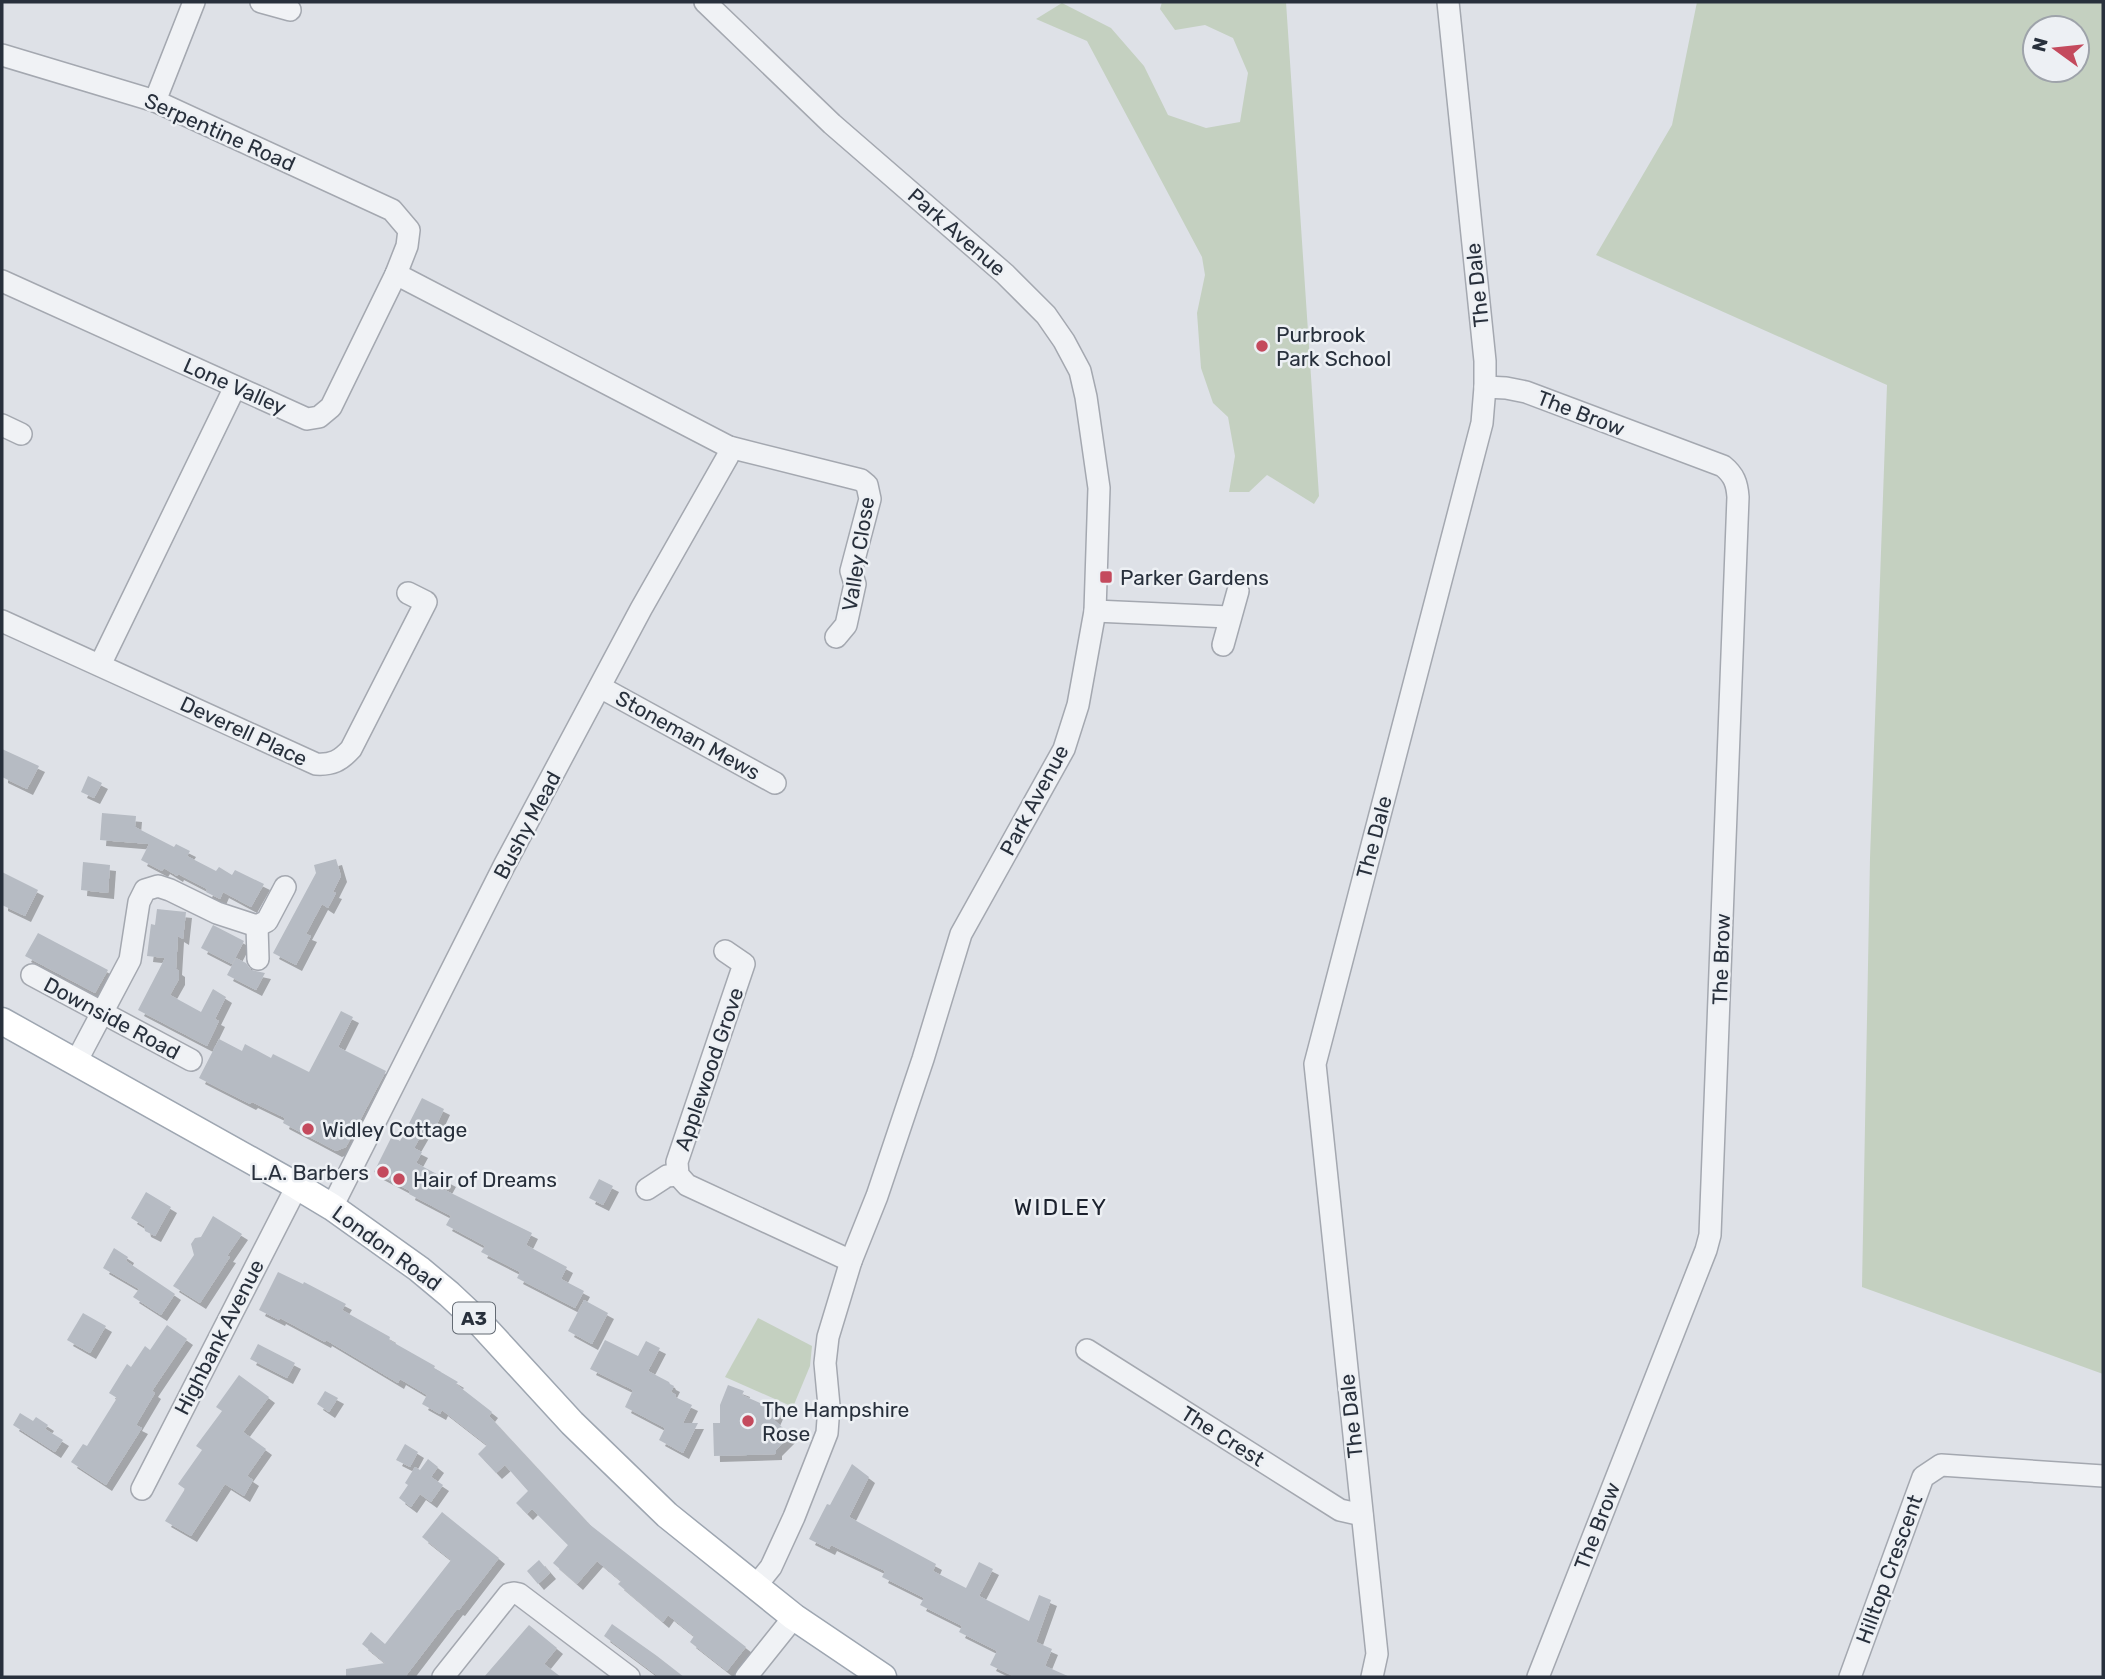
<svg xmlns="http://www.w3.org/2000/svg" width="2105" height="1679" font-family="Rubik,sans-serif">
	<defs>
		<filter id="shadow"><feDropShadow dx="6" dy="6" stdDeviation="0" flood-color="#0004"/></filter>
	</defs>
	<rect width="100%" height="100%" fill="#dee1e7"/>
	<g fill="#c4d0c0" fill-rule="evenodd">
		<path d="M1162,2h124l33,494 -5,8 -47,-29 -18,17h-20l6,-36 -7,-39 -15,-14 -12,-35 -4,-55 8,-38 -3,-18 -115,-216 -51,-22 26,-16 49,25 33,38 24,49 38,13 34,-6 8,-49 -15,-35 -28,-13 -30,5 -15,-21z"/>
		<path d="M1697,2h406v1372l-241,-87 8,-429 17,-473 -291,-130 76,-130zM2035,28h42v42h-42z"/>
		<path d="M758,1318l54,28 -2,20 -17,41 -68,-30z"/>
	</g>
	<g fill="#b6bbc3" filter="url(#shadow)">
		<path d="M2,749l37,17 -12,23 -25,-12z"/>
		<path d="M88,776l14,7 -8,15 -13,-6z"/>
		<path d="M102,813l34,3 -1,11 39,20 2,-3 14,7 -3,5 29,15 3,-4 13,8 3,-5 29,14 -13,23 -28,-15 -3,7 -14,-7 1,-3 -29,-15 -1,2 -13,-8 -2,3 -21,-11 8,-16 -49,-4z"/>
		<path d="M336,859l5,17 -8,16 3,1 -8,15 -6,-4 -16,30 5,2 -15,29 -23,-12 43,-80 -2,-8z"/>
		<path d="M83,862l27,3 -2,28 -27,-3z"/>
		<path d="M2,872l36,18 -13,26 -23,-11z"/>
		<path d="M157,909l29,3 -3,27 -5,-3 -2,33 3,2v8l-9,16 31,17 12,-23 13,8 -11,22 4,2 -12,25 -69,-36 27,-52 -18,-2 4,-32 4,1z"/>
		<path d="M213,925l31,16 -12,23 -31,-16z"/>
		<path d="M38,933l70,37 -13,23 -70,-37z"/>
		<path d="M236,958l10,5 5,7 14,3 -9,17 -29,-15z"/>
		<path d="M341,1011l12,6 -15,30 48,24 -40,76 -10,4 -53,-28 2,-5 -33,-16 -2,2 -51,-26 20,-39 23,12 3,-7 26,14 2,-4 36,18z"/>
		<path d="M422,1098l22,11 -8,17 -7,-4 -15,26 8,4 -6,11 34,18 -5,9 87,43 -6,12 41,22 -6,12 23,12 -9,17 -58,-30 3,-6 -39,-20 4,-6 -39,-21 5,-9 -42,-22 1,-3 -36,-19 18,-36 8,5z"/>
		<path d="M599,1179l14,7 -10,19 -14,-7z"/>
		<path d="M146,1192l25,15 -16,29 -10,-5 -1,-5 -13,-8z"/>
		<path d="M213,1216l29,18 -15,22 3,1 -30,46 -27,-17 21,-31 -3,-11 4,-6 6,-1z"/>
		<path d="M114,1248l14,9 -2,4 49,33 -14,21 -28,-18 6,-8 -36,-21z"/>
		<path d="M278,1272l25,12 1,-2 42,22 -4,6 48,27 -1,3 46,26 -1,2 24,14 -2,2 36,28 -3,4 100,108 157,123 -19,24 -37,-29 4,-6 -26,-21 -5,7 -45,-38 3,-3 -24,-20 -20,23 -24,-21 15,-18 -36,-36 -5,5 -11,-11 12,-12 -23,-26 -9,8 -18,-19 9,-9 -45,-35 -2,4 -18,-10 5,-9 -27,-16 -2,4 -72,-43 -1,2 -45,-24 -1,2 -20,-10z"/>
		<path d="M584,1300l24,13 -16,31 -24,-13z"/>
		<path d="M83,1313l23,13 -16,27 -23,-13z"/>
		<path d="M167,1325l20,14 -35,52 3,2 -19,32 6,3 -36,57 -35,-23 12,-18 4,2 30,-48 -8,-5 18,-29 4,3 14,-21 5,4z"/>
		<path d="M605,1340l33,16 8,-15 14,7 -12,23 21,11 1,2 4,2 -3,6 5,3 -1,2 17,8 -9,18h15l-15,30 -24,-13 6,-12 -40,-21 8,-17 -43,-21z"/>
		<path d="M258,1344l37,19 -8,15 -37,-19z"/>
		<path d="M239,1375l30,22 -26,35 23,17 -19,27 6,4 -9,16 -19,-12 -34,52 -26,-15 20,-32 -7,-5 24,-34 -6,-4 26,-35 -6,-4z"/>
		<path d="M728,1385l16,6 -2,4 36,16 -4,9 17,15 -15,15v4l-62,2 -1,-33h7v-18z"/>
		<path d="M325,1391l13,7 -9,14 -12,-8z"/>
		<path d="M20,1413l13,8 3,-4 12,8 -3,4 18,11 -8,12 -42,-27z"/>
		<path d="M405,1444l13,8 -8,15 -14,-7z"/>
		<path d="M428,1459l10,8 -7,10 12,8 -12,17 -11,-8 -9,13 -12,-9 9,-13 -3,-2 10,-16 5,3z"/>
		<path d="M852,1464l17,13 -20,40 87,47 -3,7 33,17 13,-26 14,7 -14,27 50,25 10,-26 12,5 -15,42 16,7 -7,17 25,11h-55l-25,-12 7,-14 -38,-19 3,-6 -42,-21 4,-7 -42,-21 3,-6 -54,-26 -2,4 -20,-10 18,-35 3,1z"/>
		<path d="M442,1512l57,46 -40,52 -2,-1 -52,68h-59v-8l39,-6 -23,-19 9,-12 14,12 66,-84 -29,-23z"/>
		<path d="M539,1560l11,13 -12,11 -11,-13z"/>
		<path d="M612,1624l45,32 27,21h-25l-55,-41z"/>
		<path d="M529,1625l28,23 -13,16 17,13h-77z"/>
	</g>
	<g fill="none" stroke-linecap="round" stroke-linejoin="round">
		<g stroke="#a4a8b0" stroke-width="24">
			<g id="minor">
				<path d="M261,2l29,8"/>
				<path d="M705,2l127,122 173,150 41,41 18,26 16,30 6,26 13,91 -4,123 -17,94 -14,44 -103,185 -38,125 -46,137 -26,65 -23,76 -3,26 4,43 -2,27 -33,84 -23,50 -16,20"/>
				<path d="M2,55l153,46 237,109 17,20 -2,16 -11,28 -65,133 -12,10 -12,2 -305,-138"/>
				<path d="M155,101l39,-99"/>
				<path d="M396,274l333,173 132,33 6,5 3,14 -19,72 4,13 -9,41 -10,12"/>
				<path d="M1485,387l21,1 20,4 197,74c11,9 14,17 15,31l-28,738 -4,15 -168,427"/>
				<path d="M2,425l19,9"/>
				<path d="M1095,611l134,6"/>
				<path d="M2,621l314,143c16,1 24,-3 35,-15l75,-147 -18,-9"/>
				<path d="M1223,645l15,-54"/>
				<path d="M100,665l135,-278"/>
				<path d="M600,687l175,96"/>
				<path d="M257,926l1,33"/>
				<path d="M725,951l19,13 -67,198 1,13 9,10 164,76"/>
				<path d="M32,975l159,85"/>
				<path d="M76,1062l54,-102 9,-58 6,-12 13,-4 12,4 47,23 40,13 10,-5 18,-34"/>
				<path d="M647,1189l20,-13 11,-1"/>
				<path d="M332,1207l172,-341 137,-257 87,-153 1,-9"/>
				<path d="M1087,1350l253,160 22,5"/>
				<path d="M142,1489l155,-303"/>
				<path d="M443,1677l66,-83 5,-1 5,1 110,83"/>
				<path d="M746,1677l48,-60"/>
				<path d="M1372,1677l5,-23 -62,-590 167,-641 3,-36v-26l-37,-359"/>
				<path d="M1850,1677l73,-200 18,-12 162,11"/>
			</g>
		</g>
		<g stroke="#9ea6b1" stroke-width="29">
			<path id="major" d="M2,1021l295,165 35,21 87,62 30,25 32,30 91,99 95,92 127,102 89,60"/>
		</g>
		<use href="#minor" stroke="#f0f2f5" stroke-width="21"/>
		<use href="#major" stroke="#fff" stroke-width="26"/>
	</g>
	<g fill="#c44a5d" stroke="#edf0f4" stroke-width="2.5">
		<circle cx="1262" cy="346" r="7"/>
		<rect x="1099" y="570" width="14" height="14" rx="3.5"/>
		<circle cx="308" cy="1129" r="7"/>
		<circle cx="383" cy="1172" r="7"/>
		<circle cx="399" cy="1179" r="7"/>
		<circle cx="748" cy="1421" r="7"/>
	</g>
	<g text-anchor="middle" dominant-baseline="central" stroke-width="5" stroke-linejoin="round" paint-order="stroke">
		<rect fill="#edf0f4" stroke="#636a73" stroke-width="2" x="453" y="1302.5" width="42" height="31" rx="5"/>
		<g font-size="19" font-weight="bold" fill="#28303c">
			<text x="474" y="1318">A3</text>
		</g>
		<g font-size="21" fill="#28303c" stroke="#edf0f4">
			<text transform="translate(220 132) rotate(24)">Serpentine Road</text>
			<text transform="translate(957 232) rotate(41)">Park Avenue</text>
			<text transform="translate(1477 285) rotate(-96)">The Dale</text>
			<text transform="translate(235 386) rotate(24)">Lone Valley</text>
			<text transform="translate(1581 413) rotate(21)">The Brow</text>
			<text transform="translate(858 554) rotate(-81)">Valley Close</text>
			<text transform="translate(244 731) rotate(25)">Deverell Place</text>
			<text transform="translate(688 735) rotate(29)">Stoneman Mews</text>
			<text transform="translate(1034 800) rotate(-62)">Park Avenue</text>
			<text transform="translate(527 825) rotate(-62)">Bushy Mead</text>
			<text transform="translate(1374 837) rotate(-75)">The Dale</text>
			<text transform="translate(1721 959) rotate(-88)">The Brow</text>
			<text transform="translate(112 1018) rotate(28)">Downside Road</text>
			<text transform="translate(709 1069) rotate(-71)">Applewood Grove</text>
			<text transform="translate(387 1248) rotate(36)">London Road</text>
			<text transform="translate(219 1337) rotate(-63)">Highbank Avenue</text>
			<text transform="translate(1351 1416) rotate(-96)">The Dale</text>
			<text transform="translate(1223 1436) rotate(32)">The Crest</text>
			<text transform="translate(1597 1526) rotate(-69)">The Brow</text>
			<text transform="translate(1889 1569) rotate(-70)">Hilltop Crescent</text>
		</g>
		<g font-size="21" fill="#28303c" stroke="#edf0f4" text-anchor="start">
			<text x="1276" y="334">Purbrook<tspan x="1276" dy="24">Park School</tspan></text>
			<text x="1120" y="577">Parker Gardens</text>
			<text x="322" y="1129">Widley Cottage</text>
			<text x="369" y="1172" text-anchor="end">L.A. Barbers</text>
			<text x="413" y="1179">Hair of Dreams</text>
			<text x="762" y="1409">The Hampshire<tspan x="762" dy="24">Rose</tspan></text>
		</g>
		<g font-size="23" letter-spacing="2" fill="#1b212d" stroke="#edf0f4">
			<text x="1061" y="1207">WIDLEY</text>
		</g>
	</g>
	<rect width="2105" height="1679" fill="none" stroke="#28303c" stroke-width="7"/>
	<g transform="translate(2056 49) rotate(285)"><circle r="33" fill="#edf0f4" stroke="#9ea3aa" stroke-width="2"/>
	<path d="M0-5L12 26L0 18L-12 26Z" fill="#c44a5d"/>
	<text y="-10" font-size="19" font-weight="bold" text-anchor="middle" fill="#28303c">N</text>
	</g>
</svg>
